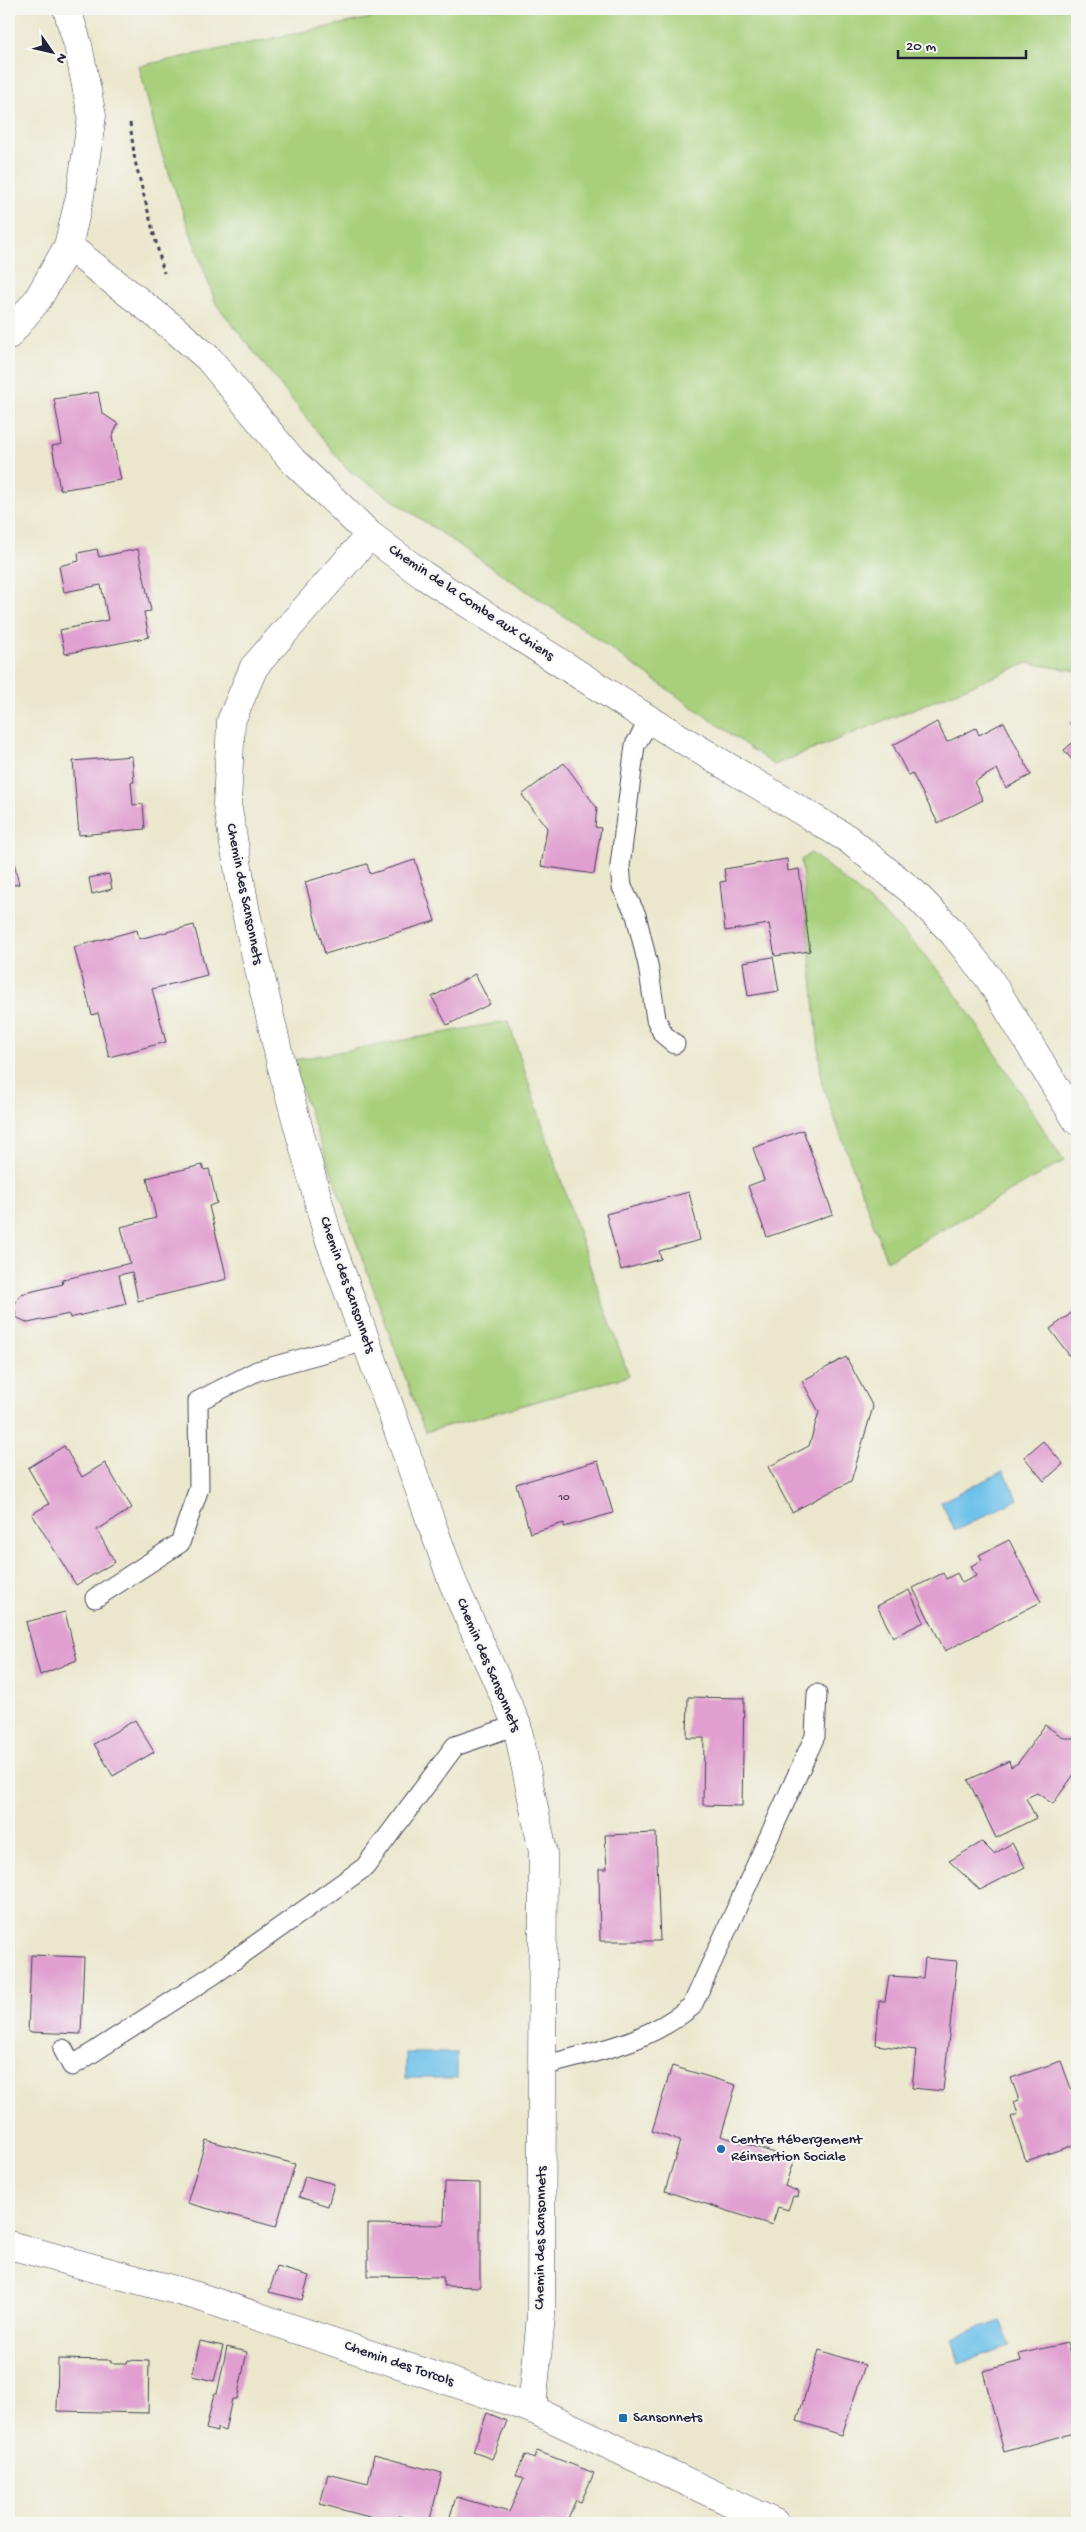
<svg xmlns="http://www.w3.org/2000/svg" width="1086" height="2532" font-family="'Gochi Hand',sans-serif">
	<rect width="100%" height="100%" fill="#f6f6f2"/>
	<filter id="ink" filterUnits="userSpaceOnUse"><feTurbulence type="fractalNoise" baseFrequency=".02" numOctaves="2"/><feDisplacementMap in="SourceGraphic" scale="10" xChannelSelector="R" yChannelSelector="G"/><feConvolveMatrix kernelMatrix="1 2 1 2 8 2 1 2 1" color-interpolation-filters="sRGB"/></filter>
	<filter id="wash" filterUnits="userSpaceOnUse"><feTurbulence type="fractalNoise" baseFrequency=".0096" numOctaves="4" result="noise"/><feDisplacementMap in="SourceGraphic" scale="20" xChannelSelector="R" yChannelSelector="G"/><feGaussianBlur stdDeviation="1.12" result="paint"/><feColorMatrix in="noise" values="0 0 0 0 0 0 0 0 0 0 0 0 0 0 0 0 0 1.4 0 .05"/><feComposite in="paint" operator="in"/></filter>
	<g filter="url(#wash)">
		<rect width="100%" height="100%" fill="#ebe7cd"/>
		<g fill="#a8d07c" stroke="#65795c">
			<path d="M414,9h663v662l-49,-8 -254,102 -184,-131 -243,-165 -131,-165 -57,-159 -20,-79z"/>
			<path d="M811,853c52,41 102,83 141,136 40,55 74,115 112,172l-177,100 -65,-177 -21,-224z"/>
			<path d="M508,1021l80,240 41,115 -204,56 -130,-360 -1,-12z"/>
		</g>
		<g fill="#6ec1ea" stroke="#487292">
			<path d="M1003,1471l15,28 -63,32 -14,-29z"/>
			<rect x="406" y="2053" width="51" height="25"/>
			<path d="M1001,2321l9,25 -51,17 -7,-25z"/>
		</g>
		<g id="blocks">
			<g fill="#e09fd0">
				<path d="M98,392l4,21 16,11 -6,13 9,43 -61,10 -8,-44 10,-2 -8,-45z"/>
				<path d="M97,549l2,8 39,-8 13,62 -7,1 5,25 -84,17 -5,-24 48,-10 -7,-35 -37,7 -5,-26 20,-5 -1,-8z"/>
				<path d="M1077,718v14l-7,-9z"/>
				<path d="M937,722l10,20 29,-14 3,7 25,-13 27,53 -25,13 -9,-19 -23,13 9,18 -45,23 -26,-50 -4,2 -15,-30z"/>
				<path d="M1077,739v27l-13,-16z"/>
				<path d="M132,756l2,26h-3l2,23 10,-1 2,25 -66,6 -6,-74z"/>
				<path d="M564,763l33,45 -2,19 6,1 -7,46 -53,-8 6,-38 -25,-33z"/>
				<path d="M9,841l10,43 -10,2z"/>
				<path d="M787,859l1,12 11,-2 11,82 -35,5 -6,-32 -44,7 -5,-49 6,-1 -2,-12z"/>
				<path d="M415,860l20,61 -110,33 -20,-72 62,-18 3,10z"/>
				<path d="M109,874l3,15 -20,5 -3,-16z"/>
				<path d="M194,925l13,50 -55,14 14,53 -57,15 -11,-44 -6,2 -18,-68 63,-17 2,9z"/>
				<path d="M773,957l6,34 -31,5 -5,-34z"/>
				<path d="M475,974l15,30 -43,21 -15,-28z"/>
				<path d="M803,1130l30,84 -66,23 -19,-51 16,-6 -11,-32z"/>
				<path d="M202,1165l2,5 5,-1 8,34 -8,3 18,73 -89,22 -6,-29 -13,3 7,29 -56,14 -1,-4 -41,9 -12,-6 -2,-12 7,-11 42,-10 -1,-4 68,-17 -9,-36 35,-9 -9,-40z"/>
				<path d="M689,1192l11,48 -41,11 2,8 -40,11 -15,-56z"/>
				<path d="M1077,1309v57l-27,-37z"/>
				<path d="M846,1357l27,50 -22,74 -59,31 -24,-45 41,-21 10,-34 -17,-31z"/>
				<path d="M1043,1441l20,23 -19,17 -20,-24z"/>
				<path d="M64,1446l18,31 23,-14 27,45 -35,22 18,32 -39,23 -44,-71 17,-10 -21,-36z"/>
				<path d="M598,1461l15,52 -49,14v-4l-34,10 -14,-49z"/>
				<path d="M1009,1540l32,62 -96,49 -32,-63 30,-15 3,6 11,-6 5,10 14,-7 -5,-10 11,-6 -3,-5z"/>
				<path d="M909,1590l15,32 -31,15 -16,-31z"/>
				<path d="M65,1612l12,48 -37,15 -14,-53z"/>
				<path d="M688,1697l56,1 -2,108 -39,-1 1,-67h-17z"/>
				<path d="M135,1720l19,32 -41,24 -19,-32z"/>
				<path d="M1045,1725l19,13h13v32l-24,34 -16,-11 -11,5 10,20 -40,20 -28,-58 41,-19 2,6 7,-4z"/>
				<path d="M656,1833l4,108h-60l-1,-72h8l-2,-34z"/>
				<path d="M982,1842l12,12 18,-11 13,24 -45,23 -31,-29z"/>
				<path d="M31,1955l53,2 -3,77 -53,-2z"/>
				<path d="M925,1958l32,3 -14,130 -31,-3 4,-38 -40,-5 3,-44h6l4,-25 34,2z"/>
				<path d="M1061,2061l12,33 4,-2v52l-51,17 -15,-44 7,-3 -4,-12 5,-2 -8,-22z"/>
				<path d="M672,2066l64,19 -15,51 73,23 -9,27 14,6 -1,5 -5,-1 -5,14 -10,-3 -6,18 -107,-34 15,-50 -28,-10z"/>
				<path d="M206,2140l89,24 -19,63 -89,-24z"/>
				<path d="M305,2176l29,8 -6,22 -29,-9z"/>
				<path d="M445,2182l35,1v104l-36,-1 -1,-9 -75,-1v-52l76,1z"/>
				<path d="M277,2267l32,9 -7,24 -33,-8z"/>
				<path d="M200,2341l23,5 -9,35 -22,-5z"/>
				<path d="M1067,2343l10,40v49l-73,20 -21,-81 38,-10 -2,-7z"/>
				<path d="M227,2347l20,5 -10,47h-5l-7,32 -8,-3v4l-11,-3 8,-35h3z"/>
				<path d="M819,2350l46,15 -23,70 -45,-14z"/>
				<path d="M58,2359l53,1v3h16l1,-3 21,1 -1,52 -91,-2z"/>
				<path d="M487,2413l20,8 -15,38 -19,-7z"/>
				<path d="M537,2451l57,22 -13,29 -5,-2 -10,23h-118l8,-26 53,15 15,-33 -8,-4 9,-20 9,4z"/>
				<path d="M374,2455l68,18 -13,50 -30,-7 -2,7h-5l-72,-19 8,-30 40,10z"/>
			</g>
		</g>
	</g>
	<g filter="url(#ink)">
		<use href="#blocks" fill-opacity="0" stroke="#404051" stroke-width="1"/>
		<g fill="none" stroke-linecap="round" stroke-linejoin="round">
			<g stroke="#404051" stroke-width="21">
				<g id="lane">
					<path d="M650,720l-15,25 -15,121 2,21 14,28 12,50 8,54 7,15 12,10"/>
					<path d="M95,1598l85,-55 19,-55 -1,-87 59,-30 109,-30"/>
					<path d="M63,2049l9,17 141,-91 152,-108 90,-121 62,-21"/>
					<path d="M543,2066c57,-16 102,-22 149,-60l123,-270 2,-42"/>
				</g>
			</g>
			<g stroke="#404051" stroke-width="29">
				<g id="street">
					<path d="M68,246l104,81 37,32 83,101 78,75 53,40 227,145 198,119 65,53 40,41 35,44 89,144"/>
					<path d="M9,335l29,-36 30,-53 12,-50 12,-80 -14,-71 -11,-36"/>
					<path d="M370,535l-116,132 -23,54 -4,83 19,109 35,151 46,169 126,350 64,142 26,127 -2,464 -9,93"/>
					<path d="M9,2245l188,51 335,113 243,114"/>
				</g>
			</g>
			<path stroke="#404051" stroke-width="3" stroke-dasharray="4 4" stroke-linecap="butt" d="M130,123l5,38 29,112"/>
			<use href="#lane" stroke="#fff" stroke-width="19"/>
			<use href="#street" stroke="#fff" stroke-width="28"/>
		</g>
	</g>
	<g fill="#1f6fb2" stroke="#f6f6f2" stroke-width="2">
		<circle cx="721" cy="2149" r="5"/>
		<rect x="618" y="2413" width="10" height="10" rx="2.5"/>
	</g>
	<g text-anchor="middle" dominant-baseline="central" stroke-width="4" stroke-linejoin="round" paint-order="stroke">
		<g font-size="12" fill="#524160">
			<text x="564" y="1498">10</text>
		</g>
		<g font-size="15" fill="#22223b" stroke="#f6f6f2">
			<text transform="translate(471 603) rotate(34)">Chemin de la Combe aux Chiens</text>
			<text transform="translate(244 894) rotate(79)">Chemin des Sansonnets</text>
			<text transform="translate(347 1285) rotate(71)">Chemin des Sansonnets</text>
			<text transform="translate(488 1665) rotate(67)">Chemin des Sansonnets</text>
			<text transform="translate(541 2238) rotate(-89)">Chemin des Sansonnets</text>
			<text transform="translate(399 2364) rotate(19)">Chemin des Torcols</text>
		</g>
		<g font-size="15" fill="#22223b" stroke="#f6f6f2" text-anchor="start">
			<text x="731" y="2140">Centre Hébergement<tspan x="731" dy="17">Réinsertion Sociale</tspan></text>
			<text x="633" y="2418">Sansonnets</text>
		</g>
	</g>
	<rect width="1086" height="2532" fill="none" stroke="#f6f6f2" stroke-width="30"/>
	<g transform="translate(52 52) rotate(124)" stroke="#f6f6f2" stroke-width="4" paint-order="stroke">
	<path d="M0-4L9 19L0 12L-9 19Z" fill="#22223b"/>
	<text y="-8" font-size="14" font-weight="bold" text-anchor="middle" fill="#22223b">N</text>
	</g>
	<path d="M898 50v8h128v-8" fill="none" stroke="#22223b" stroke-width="2.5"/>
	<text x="906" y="50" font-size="15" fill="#22223b" stroke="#f6f6f2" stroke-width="4" paint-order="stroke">20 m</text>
</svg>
